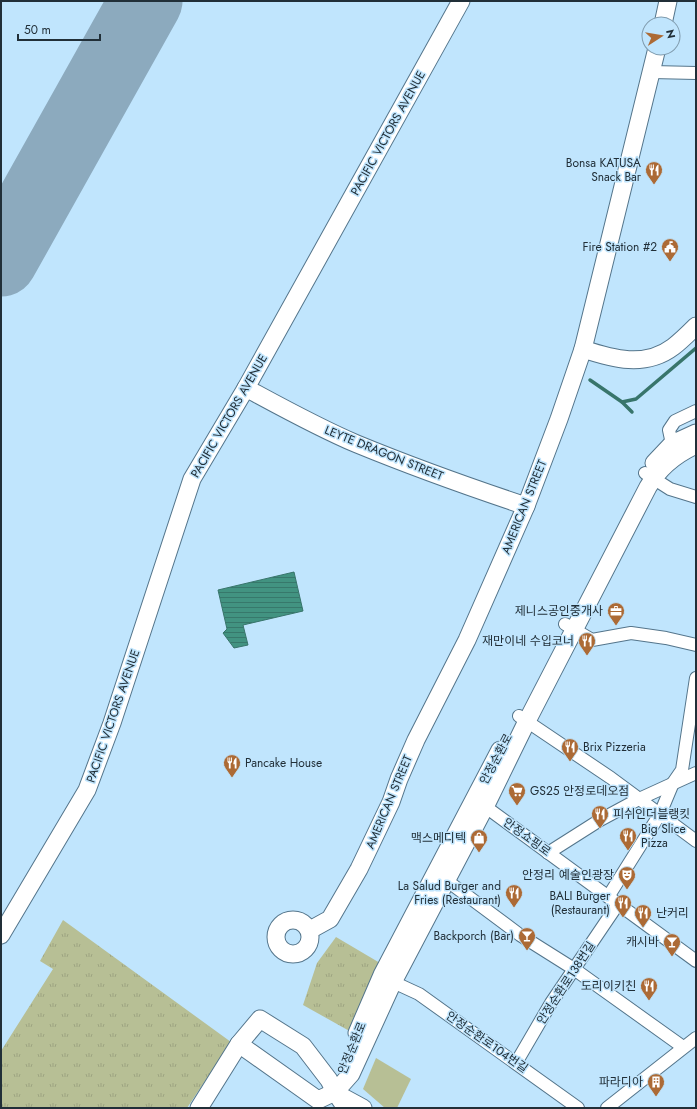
<svg xmlns="http://www.w3.org/2000/svg" width="697" height="1109" font-family="Jost,'Noto Sans KR',sans-serif">
	<defs>
		<pattern id="grass-tufts" width="24" height="20" patternUnits="userSpaceOnUse"><rect width="24" height="20" fill="#b7bf95"/><path d="M3 7l-1-3M5 7V3M7 7l1-3M15 17l-1-3M17 17v-4M19 17l1-3" fill="none" stroke="#9da481"/></pattern>
		<pattern id="water-rules" width="6" height="5" patternUnits="userSpaceOnUse"><rect width="6" height="5" fill="#429381"/><path d="M0 2.5h6" fill="none" stroke="#37786b"/></pattern>
	</defs>
	<rect width="100%" height="100%" fill="#c0e5fd"/>
	<g fill="url(#grass-tufts)">
		<path d="M63,920l168,122 -44,66h-186v-57l52,-82 -13,-8z"/>
		<path d="M336,937l44,26 -27,70 -50,-28 14,-42z"/>
	</g>
	<path fill="#b7bf95" d="M376,1058l35,21 -14,29h-12l-22,-19z"/>
	<path fill="url(#water-rules)" stroke="#38756b" d="M294,572l9,39 -60,14 5,20 -14,3 -11,-15 4,-4 -9,-39z"/>
	<g fill="none" stroke-linecap="round" stroke-linejoin="round">
		<g stroke="#38756b" stroke-width="3.5">
			<path d="M590,380l32,22 10,10"/>
			<path d="M622,402l14,-3 60,-51"/>
		</g>
		<path stroke="#8caabe" stroke-width="73" d="M1,260l145,-259"/>
		<g stroke="#54758b" stroke-width="14">
			<g id="street">
				<path d="M652,72l44,1"/>
				<path d="M672,444l-3,-14 6,-9 21,-10"/>
				<path d="M645,473l25,16 26,8"/>
				<path d="M565,624l27,16 39,-7 35,5 30,7"/>
				<path d="M519,716l92,62 85,63"/>
				<path d="M479,802l217,159"/>
				<path d="M548,853l52,-33 39,-21 57,-26"/>
				<path d="M446,880l74,55 54,34 109,78"/>
				<path d="M608,897l52,-83 13,-31 9,-13 14,-92"/>
				<path d="M393,982l26,12 159,114"/>
				<path d="M516,1063l35,-60 67,-99"/>
				<path d="M607,1108l89,-70"/>
			</g>
		</g>
		<g stroke="#54758b" stroke-width="19">
			<g id="secondary">
				<path d="M663,24l5,-23"/>
				<path d="M583,349c30,10 62,19 90,-2 8,-6 15,-13 23,-21"/>
				<path d="M246,388c37,20 73,40 111,56 56,23 112,43 169,62"/>
				<path d="M654,463l18,-19 24,-11"/>
				<circle cx="293" cy="937" r="17"/>
				<path d="M310,930l20,-11 29,-50 32,-67 8,-23 17,-39 51,-100 59,-134 33,-87 24,-70 74,-301"/>
				<path d="M1,935l86,-145 25,-67 80,-244 54,-91 215,-387"/>
				<path d="M357,1033l25,-58 118,-225"/>
				<path d="M239,1044l79,56 17,-8 16,-18 42,-92 92,-175 42,-86 121,-234c11,-19 28,-33 48,-42"/>
				<path d="M339,1095l24,13"/>
				<path d="M199,1108l40,-64 21,-25 43,27 26,34 6,12 11,16"/>
			</g>
		</g>
		<use href="#street" stroke="#fff" stroke-width="12"/>
		<use href="#secondary" stroke="#fff" stroke-width="17"/>
	</g>
	<defs>
		<g id="restaurant-pin" transform="scale(0.9)"><path d="M0 17L-7.5 6A9.5 9.5 0 1 1 7.5 6Z" fill="#ac6a35" stroke="#c0e5fd"/><path d="M-5-6h1v4h1v-4h1v4h1v-4h1v5L-1.5 .5V6h-2V.5L-5-1ZM5-6V6H3V1.5H1.5Q1.5-4 5-6Z" fill="#fff"/></g>
		<g id="civic-pin" transform="scale(0.9)"><path d="M0 17L-7.5 6A9.5 9.5 0 1 1 7.5 6Z" fill="#ac6a35" stroke="#c0e5fd"/><path d="M-.6-6.5H3V-4.5H.6V-3L4-1V1h2V6H-6V1h2V-1L-.6-3ZM-1.2 2.5V6h2.4V2.5Z" fill="#fff"/></g>
		<g id="office-pin" transform="scale(0.9)"><path d="M0 17L-7.5 6A9.5 9.5 0 1 1 7.5 6Z" fill="#ac6a35" stroke="#c0e5fd"/><path d="M-6-3h4V-5.5h4V-3h4V5H-6ZM-1-4.5V-3h2v-1.5ZM-6 0V1H6V0Z" fill="#fff"/></g>
		<g id="supermarket-pin" transform="scale(0.9)"><path d="M0 17L-7.5 6A9.5 9.5 0 1 1 7.5 6Z" fill="#ac6a35" stroke="#c0e5fd"/><path d="M-6-5.5h2.5l.6 2H6L4.5 2H-2.5L-4.4-4H-6ZM-1.5 3.2a1.3 1.3 0 1 0 .1 0ZM3 3.2a1.3 1.3 0 1 0 .1 0Z" fill="#fff"/></g>
		<g id="shop-pin" transform="scale(0.9)"><path d="M0 17L-7.5 6A9.5 9.5 0 1 1 7.5 6Z" fill="#ac6a35" stroke="#c0e5fd"/><path d="M-5-2.5h2.3a2.7 3.5 0 0 1 5.4 0H5L5.5 6h-11ZM-1.5-2.5h3a1.5 2.3 0 0 0-3 0Z" fill="#fff"/></g>
		<g id="theatre-pin" transform="scale(0.9)"><path d="M0 17L-7.5 6A9.5 9.5 0 1 1 7.5 6Z" fill="#ac6a35" stroke="#c0e5fd"/><path d="M-5-5.5Q0-4 5-5.5V0Q5 5 0 6Q-5 5-5 0ZM-3.3-2.5H-1v1.5H-3.3ZM1-2.5H3.3v1.5H1ZM-2.8 1Q0 5.5 2.8 1Z" fill="#fff"/></g>
		<g id="bar-pin" transform="scale(0.9)"><path d="M0 17L-7.5 6A9.5 9.5 0 1 1 7.5 6Z" fill="#ac6a35" stroke="#c0e5fd"/><path d="M-6-5H6L.8 .8V4.5H3.5V6h-7V4.5H-.8V.8Z" fill="#fff"/></g>
		<g id="building-pin" transform="scale(0.9)"><path d="M0 17L-7.5 6A9.5 9.5 0 1 1 7.5 6Z" fill="#ac6a35" stroke="#c0e5fd"/><path d="M-4-6H4V6H1V3H-1V6H-4ZM-2.5-4.3h1.7v1.8h-1.7ZM.8-4.3h1.7v1.8H.8ZM-2.5-1h1.7V.8h-1.7ZM.8-1h1.7V.8H.8Z" fill="#fff"/></g>
	</defs>
	<g fill-rule="evenodd">
		<use href="#restaurant-pin" x="654" y="170"/>
		<use href="#civic-pin" x="670" y="247"/>
		<use href="#office-pin" x="616" y="611"/>
		<use href="#restaurant-pin" x="587" y="641"/>
		<use href="#restaurant-pin" x="570" y="747"/>
		<use href="#restaurant-pin" x="232" y="763"/>
		<use href="#supermarket-pin" x="517" y="791"/>
		<use href="#restaurant-pin" x="600" y="814"/>
		<use href="#restaurant-pin" x="628" y="836"/>
		<use href="#shop-pin" x="479" y="838"/>
		<use href="#theatre-pin" x="627" y="875"/>
		<use href="#restaurant-pin" x="514" y="893"/>
		<use href="#restaurant-pin" x="623" y="903"/>
		<use href="#restaurant-pin" x="643" y="913"/>
		<use href="#bar-pin" x="527" y="936"/>
		<use href="#bar-pin" x="672" y="942"/>
		<use href="#restaurant-pin" x="649" y="986"/>
		<use href="#building-pin" x="656" y="1082"/>
	</g>
	<g text-anchor="middle" dominant-baseline="central" stroke-width="3" stroke-linejoin="round" paint-order="stroke">
		<g font-size="12" fill="#212f38" stroke="#c0e5fd">
			<text transform="translate(388 133) rotate(-61)">PACIFIC VICTORS AVENUE</text>
			<text transform="translate(229 416) rotate(-60)">PACIFIC VICTORS AVENUE</text>
			<text transform="translate(384 453) rotate(22)">LEYTE DRAGON STREET</text>
			<text transform="translate(524 507) rotate(-68)">AMERICAN STREET</text>
			<text transform="translate(113 716) rotate(-71)">PACIFIC VICTORS AVENUE</text>
			<text transform="translate(496 759) rotate(-62)">안정순환로</text>
			<text transform="translate(389 802) rotate(-67)">AMERICAN STREET</text>
			<text transform="translate(527 837) rotate(36)">안정쇼핑로</text>
			<text transform="translate(566 983) rotate(-57)">안정순환로138번길</text>
			<text transform="translate(487 1042) rotate(35)">안정순환로104번길</text>
			<text transform="translate(352 1048) rotate(-68)">안정순환로</text>
		</g>
		<g font-size="12" fill="#212f38" stroke="#c0e5fd" text-anchor="end">
			<text x="641" y="163">Bonsa KATUSA<tspan x="641" dy="14">Snack Bar</tspan></text>
			<text x="657" y="247">Fire Station #2</text>
			<text x="603" y="611">제니스공인중개사</text>
			<text x="574" y="641">재만이네 수입코너</text>
			<text x="583" y="747" text-anchor="start">Brix Pizzeria</text>
			<text x="245" y="763" text-anchor="start">Pancake House</text>
			<text x="530" y="791" text-anchor="start">GS25 안정로데오점</text>
			<text x="613" y="814" text-anchor="start">피쉬인더블랭킷</text>
			<text x="641" y="829" text-anchor="start">Big Slice<tspan x="641" dy="14">Pizza</tspan></text>
			<text x="466" y="838">맥스메디텍</text>
			<text x="614" y="875">안정리 예술인광장</text>
			<text x="501" y="886">La Salud Burger and<tspan x="501" dy="14">Fries (Restaurant)</tspan></text>
			<text x="610" y="896">BALI Burger<tspan x="610" dy="14">(Restaurant)</tspan></text>
			<text x="656" y="913" text-anchor="start">난커리</text>
			<text x="514" y="936">Backporch (Bar)</text>
			<text x="659" y="942">캐시바</text>
			<text x="636" y="986">도리이키친</text>
			<text x="643" y="1082">파라디아</text>
		</g>
	</g>
	<rect width="697" height="1109" fill="none" stroke="#212f38" stroke-width="4"/>
	<g transform="translate(661 36) rotate(78)"><circle r="19" fill="#c0e5fd" stroke="#809cae"/>
	<path d="M0-3L7 15L0 10L-7 15Z" fill="#ac6a35"/>
	<text y="-6" font-size="11" font-weight="bold" text-anchor="middle" fill="#212f38">N</text>
	</g>
	<path d="M18 34v6h82v-6" fill="none" stroke="#212f38" stroke-width="2"/>
	<text x="24" y="34" font-size="12" fill="#212f38" stroke="#c0e5fd" stroke-width="3" paint-order="stroke">50 m</text>
</svg>
